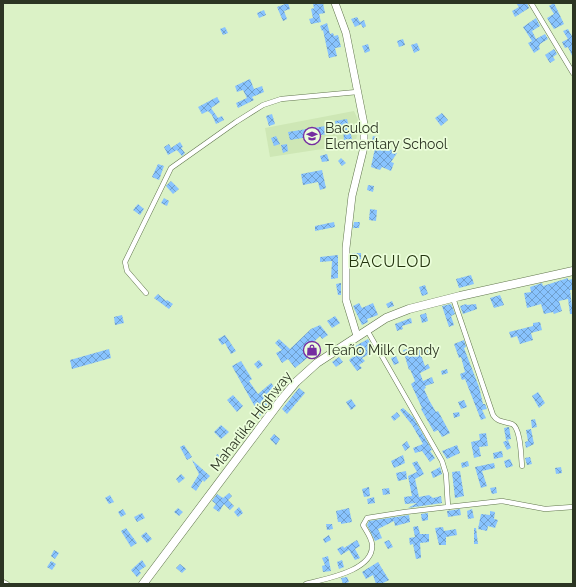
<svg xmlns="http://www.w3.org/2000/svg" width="576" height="587" font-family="Raleway,sans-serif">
	<defs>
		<pattern id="building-cross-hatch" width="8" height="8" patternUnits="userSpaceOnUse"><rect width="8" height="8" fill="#88c3fe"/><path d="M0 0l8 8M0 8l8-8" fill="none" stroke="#6f9fcd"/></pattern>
	</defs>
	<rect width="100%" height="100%" fill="#dbf2c6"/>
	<path fill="#cee7b5" d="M354,111l6,13 -5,20 -85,13 -5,-29z"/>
	<g fill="url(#building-cross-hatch)">
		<path d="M288,3l2,6 -6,2 3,8 -4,2 -6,-14z"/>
		<path d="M318,3h5l2,10 -6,1 2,8 -10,2 -2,-5 4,-1 -2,-9 3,-1 -1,-4z"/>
		<path d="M516,3h11l2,5 -14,9 -3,-6 7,-4z"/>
		<path d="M554,3l10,21 -10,5 -7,-11 7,-4 -5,-8z"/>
		<path d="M264,10l2,5 -7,3 -2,-5z"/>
		<path d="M357,17l3,5 4,-2 2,6 -3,2 -3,-6 1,2 -6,3 -4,-8z"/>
		<path d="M536,18l4,8 -8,5 4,8 9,-5 3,5 -8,5 -1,3 1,2 -6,4 -6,-10 4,-2 -9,-14z"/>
		<path d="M327,23l3,11 3,-1 1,3 4,-1 3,12 -6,1 2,8 -8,2 -6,-28 -1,1 -2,-5z"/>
		<path d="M225,27l3,6 -5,2 -3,-6z"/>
		<path d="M568,29l5,9v20l-5,-11 -3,1 -3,-6 6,-3 -5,-8z"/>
		<path d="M403,39l2,6 -6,2 -2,-6z"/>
		<path d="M417,43l3,7 -6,3 -3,-8z"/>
		<path d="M368,44l2,7 -5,2 -3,-7z"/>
		<path d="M554,49l3,5 -4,3 2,3 -5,3 -5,-8z"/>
		<path d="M250,79l4,10 8,-3 2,6 -12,5 2,3 -16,8 -2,-5 11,-5 -4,-8 -6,2 -2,-6z"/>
		<path d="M217,97l3,5 -9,6 7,10 4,-2 2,4 -8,4 -4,-9 -4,-4 -6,3 -4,-7z"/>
		<path d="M442,113l6,7 -7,6 -6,-8z"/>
		<path d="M272,114l3,10 -6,2 -3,-10z"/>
		<path d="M347,119l5,20 -8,1 -1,-13 -7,1 -1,-7z"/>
		<path d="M332,125l2,8 -44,7 -2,-8z"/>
		<path d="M276,136l4,8 -6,2 -3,-8z"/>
		<path d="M373,136l5,1 -1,7 -6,-1z"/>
		<path d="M180,142l3,5 -2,1 4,5 -3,3 -5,-6 -9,5 -4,-8 5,-3 2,4z"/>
		<path d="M287,144l1,7 -5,2 -2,-8z"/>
		<path d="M375,148l14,3 1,-2 7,4 -6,9 3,1 -3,8 -9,-4 -2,3 -9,-3z"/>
		<path d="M327,154l2,7 -7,1 -2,-6z"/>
		<path d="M341,158l5,5 -4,3 -4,-5z"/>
		<path d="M158,164l6,2 -5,14 -7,-3z"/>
		<path d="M322,170l4,18 -6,2 -2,-8 -15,3 -2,-11z"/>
		<path d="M171,181l8,8 -6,5 -7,-8z"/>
		<path d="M368,185l6,1 -1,6 -6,-2z"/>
		<path d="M164,198l5,3 -2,5 -6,-3z"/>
		<path d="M138,204l6,5 -4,6 -7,-5z"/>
		<path d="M370,209l7,1 -1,11 -7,-1z"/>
		<path d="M334,222l1,5 -20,4v-5z"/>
		<path d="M354,222h6l-1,6h-6z"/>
		<path d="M352,253h9v6l-8,1z"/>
		<path d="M338,255v23l-7,1 1,-18 -12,1v-5z"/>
		<path d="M471,275l3,9 -15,4 -3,-9z"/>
		<path d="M568,278v2l5,-1v11h-3l3,24h-3l-2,-15 -9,2 3,10 -8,3 -1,-2 -9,2 -3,-10 -14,4 -3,-15 7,-1 -1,-5 12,-4 1,3z"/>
		<path d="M341,283v12h-3l-2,-11z"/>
		<path d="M425,285l3,9 -6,2 -3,-9z"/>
		<path d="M158,294l8,7 1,-1 6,4 -4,5 -15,-11z"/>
		<path d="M500,295l4,10 -10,3 -4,-10z"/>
		<path d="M392,301l2,5 -6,2 -2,-4z"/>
		<path d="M359,303l3,5 11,-5 5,12 -11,4 1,3 -6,3 -9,-19z"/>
		<path d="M451,304l4,10 -4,2 3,9 -5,2 -7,-21z"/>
		<path d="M466,304l1,1 9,-1 1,5 -14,5 -3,-8z"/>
		<path d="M426,313l2,8 -6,2 -2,-8z"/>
		<path d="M122,315l2,8 -9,2 -1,-8z"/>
		<path d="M335,316l5,7 -8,5 -5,-7z"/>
		<path d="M411,318l1,5 -10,3 1,3 -6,2 -2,-7z"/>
		<path d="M540,322l2,8 -11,3 2,7 -13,4 -3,-8 -6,2 -2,-6 24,-6v-3z"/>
		<path d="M320,325l8,10 -6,4 -2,-3 -13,12 5,6 -17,14 -7,-9 -6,4 -6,-10 6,-3 -7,-7 4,-4 11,10 21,-20z"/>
		<path d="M225,335l11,16 -5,3 -6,-11 -3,2 -4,-6z"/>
		<path d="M368,339l3,6 -3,2 3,6 -9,5 3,3 -6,4 3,3 -5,3 -8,-11 5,-4 -2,-3 3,-2 -3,-3z"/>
		<path d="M464,340l2,7 -2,1 15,39 4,17h2l2,5 -5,1 4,8 -5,2 -16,-41 -3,1 -2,-6 5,-2 -4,-15 -2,1 -5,-14z"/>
		<path d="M427,348l1,6 -7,1 4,11 3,-2 2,4 -10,5 3,8 9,-4 2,6 -9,3 1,2 -2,1 5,11 7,12 2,-1 12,22 -8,4 -4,-7 -4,2 -13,-23 1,-1 -11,-24 4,-3 -5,-12 -1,1 -6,-20 5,-1 1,4z"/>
		<path d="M109,349l2,9 -39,11 -2,-9z"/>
		<path d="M396,356l3,7 -5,2 -3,-7z"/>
		<path d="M339,357l4,5 -7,5 -4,-5z"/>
		<path d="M259,360l4,5 -5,4 -4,-5z"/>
		<path d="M241,361l11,18 -3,2 9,13 13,-11 5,6 -13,11 6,5 -9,11 -28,-50z"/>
		<path d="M447,369l1,4 -6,2 -1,-4z"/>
		<path d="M299,388l6,5 -18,21 -5,-5z"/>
		<path d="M538,392l7,11 -6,5 -7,-12z"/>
		<path d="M233,395l10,11 -6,6 -10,-12z"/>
		<path d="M351,399l5,7 -5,4 -5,-8z"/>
		<path d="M464,400l3,7 -6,2 -3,-7z"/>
		<path d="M403,408l10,9 19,33 -2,1 5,7 -5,4 -8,-11 -7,2 -2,-5 10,-4 -11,-19 -12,-15z"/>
		<path d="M397,412l3,4 -6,5 -3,-4z"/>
		<path d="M459,412l1,4 -6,2 -1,-5z"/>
		<path d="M535,419l2,8 -5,1 -1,-8z"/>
		<path d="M221,425l8,7 -8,7 -7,-7z"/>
		<path d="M509,427l2,12 -5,1 -2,-12z"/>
		<path d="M531,429l3,15 -8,4 -1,-6 3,-1 -2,-11z"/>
		<path d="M486,433l2,13 -9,1 2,9 -7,2 -3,-16 9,-2 -1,-6z"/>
		<path d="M274,434l6,5 -4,6 -6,-6z"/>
		<path d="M508,440l3,8 -4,2 -4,-8z"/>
		<path d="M407,441l3,6 -5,4 -3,-6z"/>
		<path d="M184,445l8,12 -5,3 -7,-13z"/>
		<path d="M457,445l3,8 -13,6 -5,-8z"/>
		<path d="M502,451l1,6 -9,2 -1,-6z"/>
		<path d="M217,454l9,5 -2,5 -10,-5z"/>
		<path d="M403,455l2,8 -11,5 -3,-7z"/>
		<path d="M530,457l2,7 -5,1 -2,-7z"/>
		<path d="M510,459l3,7 -7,2 -2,-7z"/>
		<path d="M192,460l18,16 -6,6 -1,-2 -7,11 -5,-4 8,-13z"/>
		<path d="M417,461l7,13 -9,5 4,18 10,-2 4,3 8,-2 1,7 -34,5 9,-5 -12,1 -1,-7 8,-1 -4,-20 9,-4 -5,-9z"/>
		<path d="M468,461l1,5 -7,2 -1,-5z"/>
		<path d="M494,463l1,5 -13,3 5,15 -6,2 -6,-21z"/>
		<path d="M440,467l2,7 -9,4 -2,-6z"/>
		<path d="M561,467l1,6 -6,1 -1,-6z"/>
		<path d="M406,471l1,8 -9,2 -2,-8z"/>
		<path d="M460,471l4,25 -9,2 -3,-26z"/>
		<path d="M181,474l4,4 -6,5 -3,-4z"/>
		<path d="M369,487l1,9 -6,1 -2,-8z"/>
		<path d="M496,487l1,6 -5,1 -2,-6z"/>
		<path d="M389,488l1,6 -7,1 -1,-6z"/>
		<path d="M229,493l3,3 -4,4 6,6 -4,4 -6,-6 -5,8 -6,-4 3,-4 -4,-3 5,-7 6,4z"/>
		<path d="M110,495l4,7 -5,2 -4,-6z"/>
		<path d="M374,497l1,6 -7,1 -1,-5z"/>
		<path d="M239,507l4,6 -5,4 -4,-5z"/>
		<path d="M178,508l5,4 -4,4 -5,-4z"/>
		<path d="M349,508l3,14 -11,2v-2h-3l-2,-11z"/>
		<path d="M123,509l3,5 -5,3 -3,-5z"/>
		<path d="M460,509l1,6 -13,2 -1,-6z"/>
		<path d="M472,509l2,9 -6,1 -1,-8z"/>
		<path d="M490,511l5,1 -1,7 4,1 -3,8 -7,-2 -1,5 -9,-2 3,-15 9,1z"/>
		<path d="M142,513l3,5 -8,4 -3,-5z"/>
		<path d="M428,513v7l-6,1 -1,-7z"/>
		<path d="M409,515l1,7 -15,4 -1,-5 -16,8 4,9 -7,3 -8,-16 2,-4z"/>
		<path d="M326,524h6l1,5 -6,1z"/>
		<path d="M418,526l2,8h9v8l-9,1 1,15 -5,1 -3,-15 -3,1 -1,-7 6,-1 -2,-10z"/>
		<path d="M443,527l1,4 12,-2 1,6 -11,2v8h-7l-4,-17z"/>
		<path d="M126,528l11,15 -6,4 -10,-16z"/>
		<path d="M474,528h2l2,16h-4z"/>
		<path d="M146,532l6,7 -5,4 -6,-7z"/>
		<path d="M329,535l2,5 -6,3 -2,-4z"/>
		<path d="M357,540l3,6 -5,3 5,9 -5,2 -6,-10 -8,5 -4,-6 6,-3 1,2z"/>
		<path d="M389,540l4,7 -5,2 -4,-7z"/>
		<path d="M54,550l5,3 -4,6 -4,-3z"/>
		<path d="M328,556l3,15 -8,1 -1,-6 3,-1 -3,-7z"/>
		<path d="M142,560l4,6 -7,5 2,2 -4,4 -6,-7z"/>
		<path d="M342,560l2,7 -5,2 -2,-7z"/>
		<path d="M51,561l5,3 -4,6 -5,-3z"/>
		<path d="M378,562l11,18 -6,3v1h-7l-3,-9 -7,4 -4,-7z"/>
		<path d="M180,564l6,5 -4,4 -6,-5z"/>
		<path d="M347,577l2,5 -6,2 -2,-6z"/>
	</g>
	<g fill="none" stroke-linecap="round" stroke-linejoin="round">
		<g stroke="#62764e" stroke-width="5.5">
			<g id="street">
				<path d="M531,3l42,70"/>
				<path d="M146,293l-19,-22 -2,-9 46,-94 65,-46 27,-17 18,-6 76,-7"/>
				<path d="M453,298l40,117c5,8 11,6 19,9 9,4 9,33 10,42"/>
				<path d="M448,507l54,-6 43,8 28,-2"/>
				<path d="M3,582l4,2"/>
				<path d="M306,584c18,-5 68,-13 66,-39 0,-7 -6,-14 -9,-20l4,-7 38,-6 43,-5 -2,-33 -4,-13 -75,-131"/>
			</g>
		</g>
		<g stroke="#62764e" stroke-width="8">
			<path id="secondary" d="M335,3l11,30 18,91v23l-12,49 -6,52v52l11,36"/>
		</g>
		<g stroke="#62764e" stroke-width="9">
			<path id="highway" d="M143,584l138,-184 15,-18 21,-19 69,-45 23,-9 51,-13 113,-25"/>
		</g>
		<use href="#street" stroke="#fff" stroke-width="4.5"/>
		<use href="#secondary" stroke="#fff" stroke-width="7"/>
		<use href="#highway" stroke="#fff" stroke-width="8"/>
	</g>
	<defs>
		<g id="school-ring" transform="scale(0.9)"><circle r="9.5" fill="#ebfeda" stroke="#752da0" stroke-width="1.5"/><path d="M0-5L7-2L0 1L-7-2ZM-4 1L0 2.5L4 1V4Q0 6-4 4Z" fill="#752da0"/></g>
		<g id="shop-ring" transform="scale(0.9)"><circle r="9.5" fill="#ebfeda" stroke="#752da0" stroke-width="1.5"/><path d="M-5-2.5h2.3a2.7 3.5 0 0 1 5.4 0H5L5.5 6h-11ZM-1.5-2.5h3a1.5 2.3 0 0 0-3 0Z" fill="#752da0"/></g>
	</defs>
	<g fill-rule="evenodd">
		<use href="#school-ring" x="312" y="136"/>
		<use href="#shop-ring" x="312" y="350"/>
	</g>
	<g text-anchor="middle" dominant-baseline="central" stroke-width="3.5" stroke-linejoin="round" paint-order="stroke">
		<g font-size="14" fill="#2c3523" stroke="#ebfeda" text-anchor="start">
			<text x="325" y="128">Baculod<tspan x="325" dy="16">Elementary School</tspan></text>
			<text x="325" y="350">Teaño Milk Candy</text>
		</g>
		<g font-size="14" fill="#2c3523" stroke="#ebfeda">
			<text transform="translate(251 421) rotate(-52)">Maharlika Highway</text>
		</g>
		<g font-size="16" letter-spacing="1" fill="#23340e" stroke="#ebfeda">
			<text x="390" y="261">BACULOD</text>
		</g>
	</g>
	<rect width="576" height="587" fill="none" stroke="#2c3523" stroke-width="8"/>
</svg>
